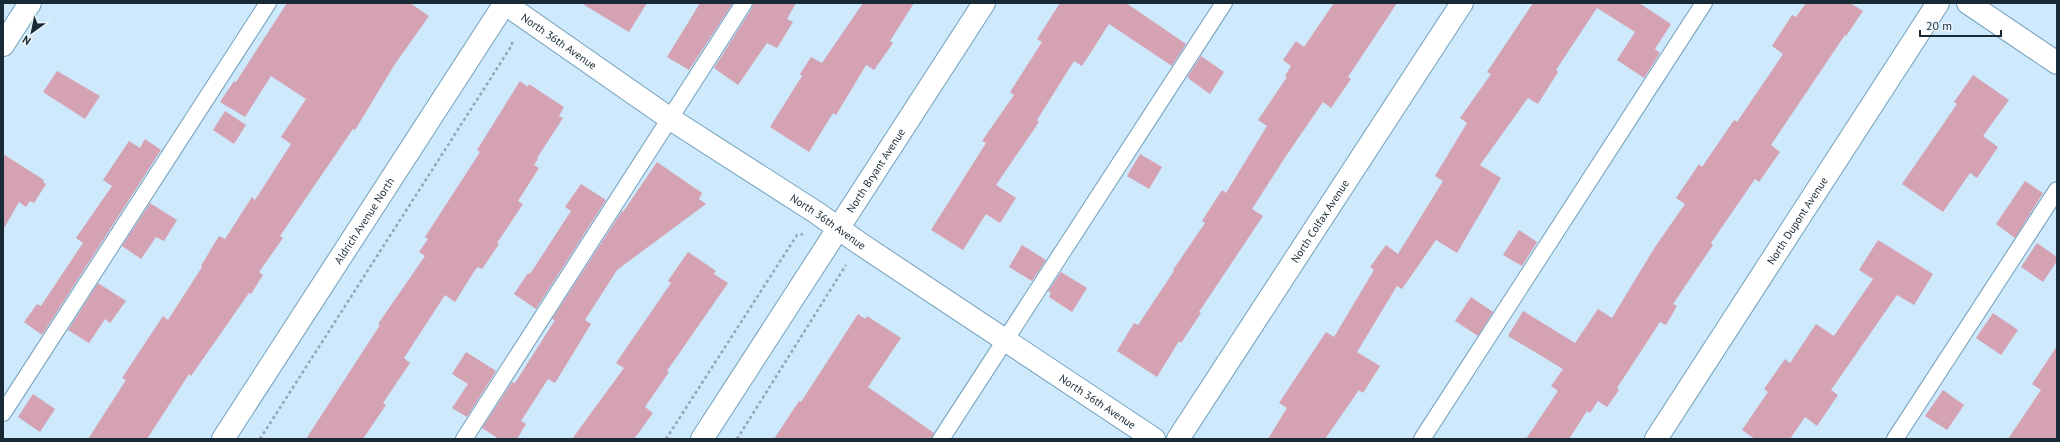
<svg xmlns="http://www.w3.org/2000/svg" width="2060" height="442" font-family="'PT Sans',sans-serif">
	<rect width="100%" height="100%" fill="#cde9fb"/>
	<g fill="#d5a2b3">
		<path d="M287,3h123l19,13 -34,48 -40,66 -2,-1 -73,107 3,2 -24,34 4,3 -12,19 -2,-1 -58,83 -2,-2 -42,65h-59l38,-59 -4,-2 41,-62 5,4 34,-53 -1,-1 18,-30 6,3 27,-42 3,3 36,-56 -10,-7 25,-38 -35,-23 -26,41 -25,-15 14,-21 2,1z"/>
		<path d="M581,3h66l-18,29z"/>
		<path d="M700,3h33l-44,67 -22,-13z"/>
		<path d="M753,3h43l-9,16 6,3 -16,26 -10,-5 -29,42 -24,-17 38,-60z"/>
		<path d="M863,3h51l-24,38 3,2 -19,27 -8,-5 -30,50 -3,-2 -24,39 -39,-25 32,-51 -2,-2 11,-17 11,6z"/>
		<path d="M1060,3h66l60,41 -14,22 -63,-42 -27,42 -8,-5 -37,59 2,2 -43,63 20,13 -16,25 -14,-9 -23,36 -32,-20 55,-87 -4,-2 32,-46 -4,-3 32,-50 -5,-3z"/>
		<path d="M1334,3h63l-49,74 3,2 -20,29 -8,-6 -37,54 -34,53 11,7 -64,96 2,1 -20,30 -2,-2 -22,36 -40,-26 17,-28 4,2 36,-54 -1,-1 32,-47 -3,-2 20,-31 4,3 41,-67 -9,-6 29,-43 -2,-1 6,-10 -8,-6 13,-19 8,6z"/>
		<path d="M1533,3h106l32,21 -16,25 5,4 -16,25 -27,-18 18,-28 -38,-24 -41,62 2,2 -20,32 -10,-6 -48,67 21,13 -44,75 -21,-13 -34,49 -5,-3 -40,66 23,14 -17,27 -4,-3 -34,49h-57l19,-31 -8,-5 47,-71 8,5 40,-67 -4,-3 16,-22 12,9 45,-73 -8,-5 32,-53 -7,-5 31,-44 -4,-2z"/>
		<path d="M1806,3h44l13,8 -17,25 -1,-1 -74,110 9,7 -21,30 -4,-3 -44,64 2,2 -40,59 4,2 -11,19 -6,-3 -43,66 2,2 -12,17 -9,-6 -8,12 -3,-2 -18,28h-43l32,-48 -7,-5 12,-17 -55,-33 15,-25 52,32 23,-34 14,9 43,-71 30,-43 -9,-6 23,-34 3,3 32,-47 3,2 46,-68 -11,-8 20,-31 4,2z"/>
		<path d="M1201,56l23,16 -14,22 -21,-15 -1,-3z"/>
		<path d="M57,71l43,25 -15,23 -42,-27z"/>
		<path d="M1973,75l36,25 -26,36 15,11 -21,31 -7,-5 -27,39 -41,-28 55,-80 -3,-2z"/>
		<path d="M520,81l8,6 1,-3 35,23 -5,9 4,2 -26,40 1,1 -4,6 5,3 -21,33 5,3 -26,39 2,1 -17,25 -4,-2 -3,3 -20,32 -10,-7 -41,63 6,5 -27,40 3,2 -23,34h-57l74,-114 -2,-1 47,-68 -6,-4 9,-13 -3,-2 55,-85 -3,-2z"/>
		<path d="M225,111l21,14 -12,19 -21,-14z"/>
		<path d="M145,139l16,11 -119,185 -18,-13 13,-18 4,2 42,-63 -7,-5 36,-52 -9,-6 26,-39 11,7z"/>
		<path d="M3,154l41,26 -1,2 3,2 -12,19 -4,-2 -4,6 -7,-5 -16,28z"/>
		<path d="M1140,154l22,13 -13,22 -22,-13z"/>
		<path d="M657,162l45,31 -3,6 7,5 -89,66 -32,50 6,4 -36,59 -7,-4 -27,42 5,3 -9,15h-18l-17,-11 30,-46 3,1 40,-63 -3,-1 70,-108 1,1z"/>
		<path d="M2025,181l18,12 -28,45 -19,-14z"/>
		<path d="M581,184l25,16 -70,109 -22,-15 14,-21 2,1 41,-63 -6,-4z"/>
		<path d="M150,203l27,17 -13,21 -8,-4 -15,22 -19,-13z"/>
		<path d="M1519,230l18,12 -15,24 -19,-11z"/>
		<path d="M1878,240l55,34 -19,31 -17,-10 -66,95 7,5 -21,31 -12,-9 -15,22h-35l-13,-9 26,-38 -4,-3 21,-30 5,4 26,-39 18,12 39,-57 -14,-9z"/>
		<path d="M2037,243l20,14v4l-14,21 -22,-15z"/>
		<path d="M1022,245l24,15 -14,21 -23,-14z"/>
		<path d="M688,252l28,19 -2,3 14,9 -61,88 2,1 -24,35 8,6 -19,26h-62l52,-71 -8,-5 55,-80 -3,-2z"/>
		<path d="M1061,272l26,16 -15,24 -23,-15 2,-4 -3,-2z"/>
		<path d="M98,283l28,18 -16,22 -5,-4 -16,24 -21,-13z"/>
		<path d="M1471,297l22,15 -15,24 -23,-15z"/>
		<path d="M1993,313l25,17 -17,25 -25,-17z"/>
		<path d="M858,314l7,5 2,-3 34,22 -33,49 66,46 -2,6h-158l25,-38 2,1z"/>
		<path d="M2057,346v93h-49l33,-49 -9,-6z"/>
		<path d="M466,352l30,19 -29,46 -15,-9 16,-24 -16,-10z"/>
		<path d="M1943,390l21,15 -17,25 -22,-14z"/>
		<path d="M33,394l22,15 -15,23 -22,-15z"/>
	</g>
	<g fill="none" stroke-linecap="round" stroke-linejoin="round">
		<g stroke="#729fbc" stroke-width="18">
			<g id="lane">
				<path d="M3,413l265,-410"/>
				<path d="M464,439l280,-436"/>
				<path d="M941,439l283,-436"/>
				<path d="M1422,439l282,-436"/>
				<path d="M1895,439l162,-249"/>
			</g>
		</g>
		<g stroke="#729fbc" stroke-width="24">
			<g id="street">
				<path id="s1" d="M504,3l165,115 148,95 42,30 295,196"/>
				<path d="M1968,3l89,60"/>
				<path id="s2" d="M223,439l282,-436"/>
				<path id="s3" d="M702,439l282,-436"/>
				<path id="s4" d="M1178,439l284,-436"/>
				<path id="s5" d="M1656,439l282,-436"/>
			</g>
		</g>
		<g stroke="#729fbc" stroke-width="24">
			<path id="secondary" d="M3,45l27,-42"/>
		</g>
		<g stroke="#8ea7b7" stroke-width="2.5" stroke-dasharray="3 3" stroke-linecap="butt">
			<path d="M260,439l252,-394v-6"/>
			<path d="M666,439l131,-204 6,-1"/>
			<path d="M737,439l109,-174"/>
		</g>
		<use href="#lane" stroke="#fff" stroke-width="16"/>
		<use href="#street" stroke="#fff" stroke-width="22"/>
		<use href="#secondary" stroke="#fff" stroke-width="22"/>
	</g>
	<g text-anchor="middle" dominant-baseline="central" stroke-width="3" stroke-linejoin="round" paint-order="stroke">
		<g font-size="11" fill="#172a35" stroke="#eaf3f9">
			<text stroke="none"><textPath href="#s1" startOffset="67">North 36th Avenue</textPath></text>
			<text stroke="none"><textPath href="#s3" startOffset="320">North Bryant Avenue</textPath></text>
			<text stroke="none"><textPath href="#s2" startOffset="260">Aldrich Avenue North</textPath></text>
			<text stroke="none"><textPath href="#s4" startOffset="260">North Colfax Avenue</textPath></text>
			<text stroke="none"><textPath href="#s5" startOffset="260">North Dupont Avenue</textPath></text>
			<text stroke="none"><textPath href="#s1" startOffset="391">North 36th Avenue</textPath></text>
			<text stroke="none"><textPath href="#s1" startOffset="715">North 36th Avenue</textPath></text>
		</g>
	</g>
	<rect width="2060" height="442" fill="none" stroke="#172a35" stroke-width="8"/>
	<g transform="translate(32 32) rotate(213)" stroke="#eaf3f9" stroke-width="3" paint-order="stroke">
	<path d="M0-3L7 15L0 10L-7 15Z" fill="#172a35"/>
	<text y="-6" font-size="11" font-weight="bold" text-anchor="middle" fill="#172a35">N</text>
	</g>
	<path d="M1920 30v6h81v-6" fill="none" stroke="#172a35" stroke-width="2"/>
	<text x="1926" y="30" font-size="12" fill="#172a35" stroke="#eaf3f9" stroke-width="3" paint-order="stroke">20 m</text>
</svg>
